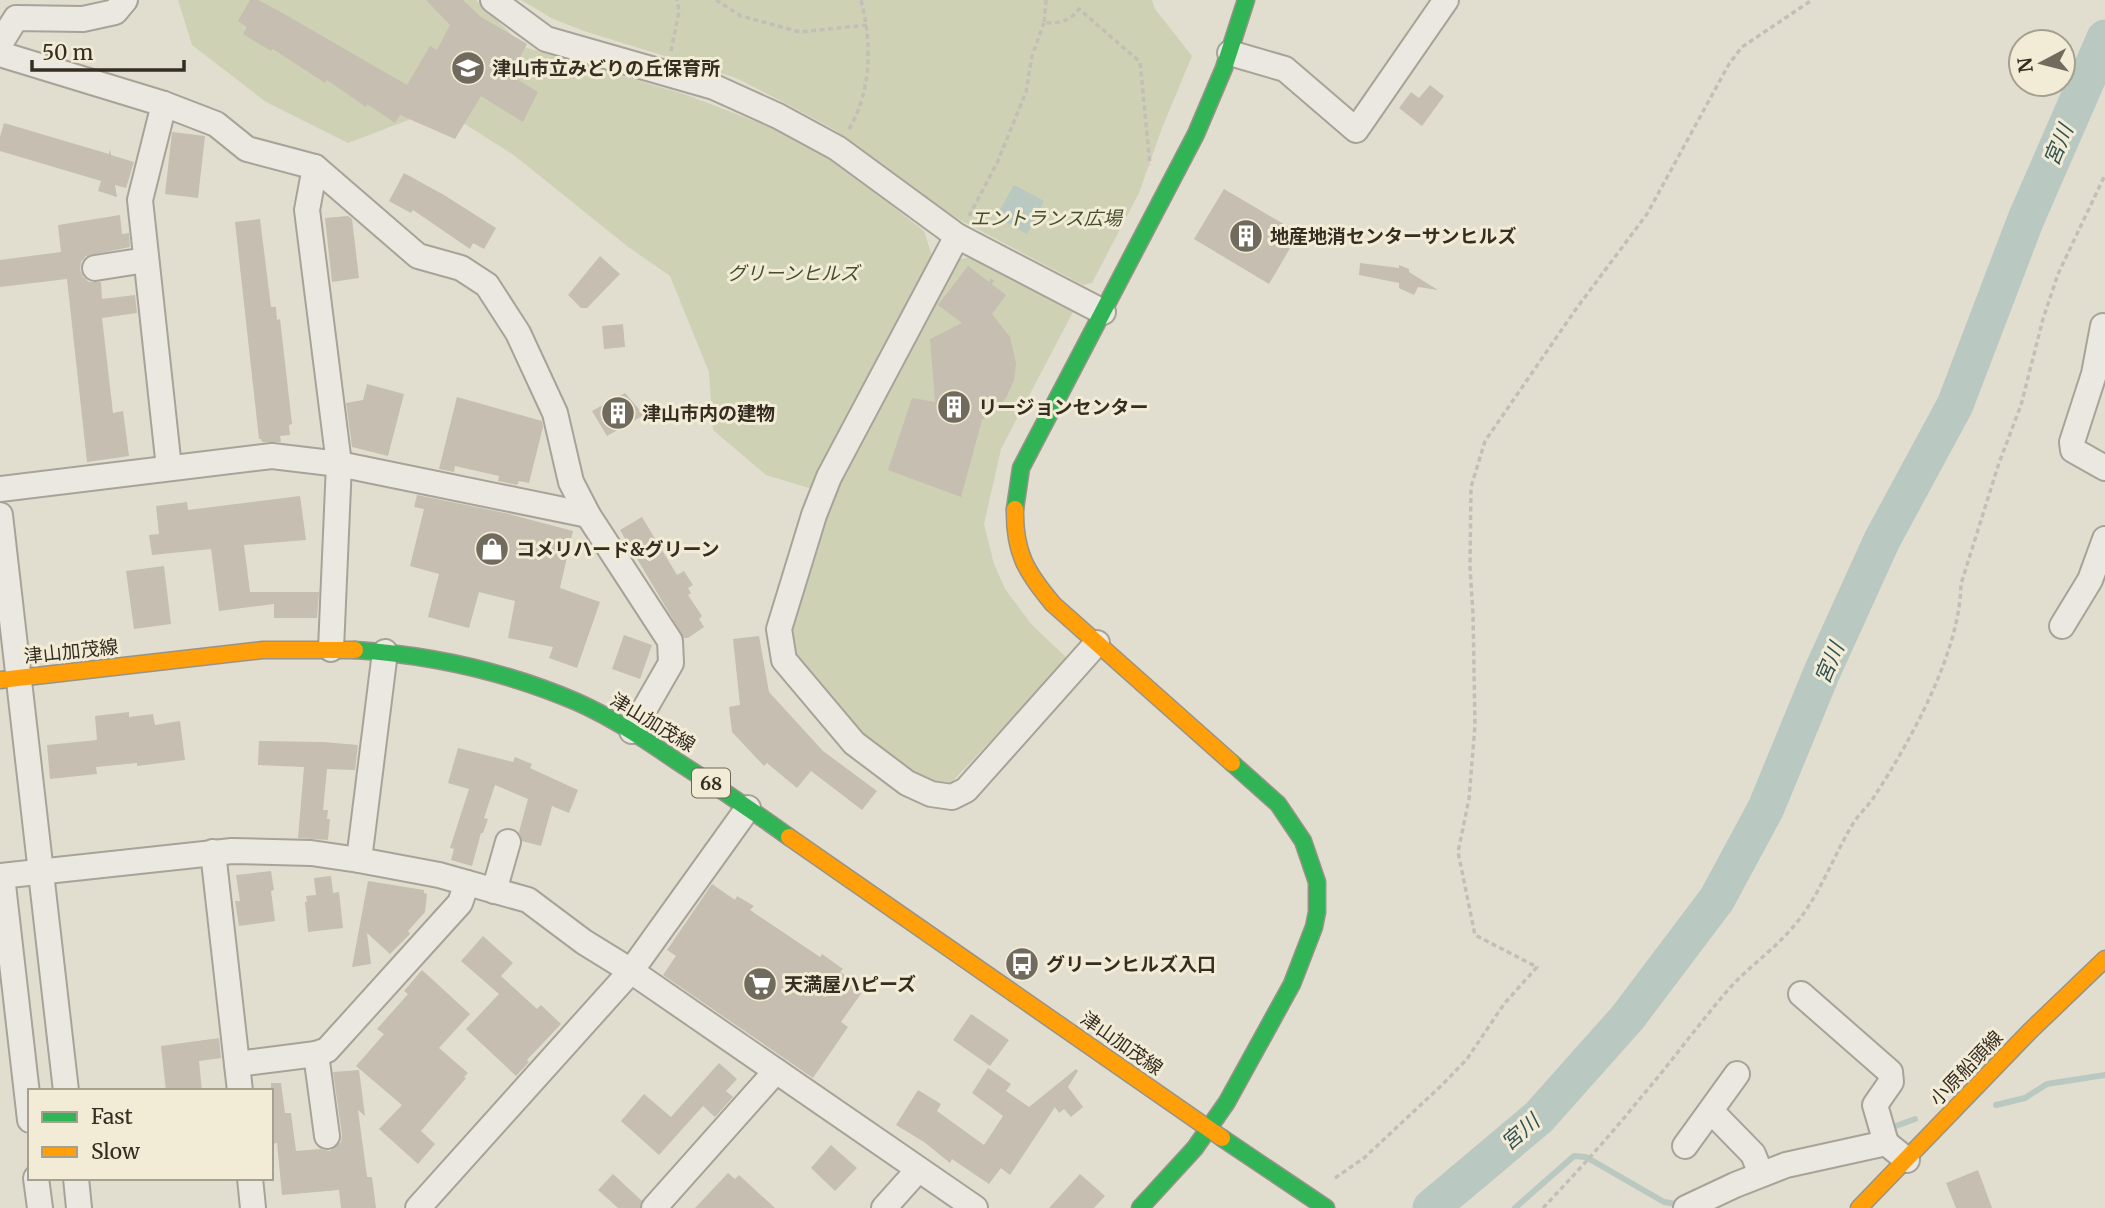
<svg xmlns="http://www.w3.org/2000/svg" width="2105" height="1208" font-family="Merriweather,'Noto Sans JP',serif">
	<rect width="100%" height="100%" fill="#e1ded0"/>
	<g fill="#ced1b4">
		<path d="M178,0h298l48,47 163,48 83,32 70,38 84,66 8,25 -120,233 -46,-14 -53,-45 -4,-58 -39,-96 -43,-30 -112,-90 -75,-48 -92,35 -82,-41 -74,-57z"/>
		<path d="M521,0h631l3,9 37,47 -30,72 -23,65 -47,90 -9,2 -138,-73 -110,-82 -54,-29 -45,-23 -149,-46 -34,-13z"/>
		<path d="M972,257l101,55 -72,137 -17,75 10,40 11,25 27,36 36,34 -122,129 -31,-16 -49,-34 -69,-82 -5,-21 28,-122 130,-252z"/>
	</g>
	<path fill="#b9c8c0" d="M1014,185l30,16 -17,33 -31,-17z"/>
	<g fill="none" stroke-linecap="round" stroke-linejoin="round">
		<g stroke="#b9c8c0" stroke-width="6">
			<path d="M1996,1105l29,-7 22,-14 58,-9"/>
			<path d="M1896,1126l19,-7"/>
			<path d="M1515,1208l59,-52 12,1 78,45 12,2 4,-2"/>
		</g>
		<path stroke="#b9c8c0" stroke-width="37" d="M1431,1208l108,-91 89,-100 89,-118 49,-91 56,-136 60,-132 73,-135 71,-186 79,-181"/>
	</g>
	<g fill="#c5beb1">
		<path d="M250,0h8l21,11 128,74 23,-39 7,4 13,-25 -24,-25h37l18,17 46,27 -17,31 28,17 -15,30 -42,-26 -26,43 -55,-24 -5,8 -28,-19 -1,3 -39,-27 -2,3 -52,-34 -2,2 -28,-17 4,-7 -9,-6z"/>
		<path d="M1430,85l14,11 -22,30 -23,-18 12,-16 8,6z"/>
		<path d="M4,123l105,31 1,-5 1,6 23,7 -8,26 -11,-3 2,12 -19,-6 3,-10 -101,-30v-14z"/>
		<path d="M172,132l33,4 -7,62 -33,-4z"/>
		<path d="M404,173l40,22 52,33 -12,21 -11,-6 -3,6 -57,-39 -2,3 -22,-12z"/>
		<path d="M1224,189l75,44 -30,51 -75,-45z"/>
		<path d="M120,215l2,19 7,-1 1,14 -44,9 -5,6 -1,8 3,7 6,5h12l1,17 33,-4 2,18 -35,5 11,95 10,-2 6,45 -42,6 -20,-183 -67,8v-27l61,-8 -3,-27z"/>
		<path d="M348,216l4,3 7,59 -27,4 -7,-64z"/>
		<path d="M260,219l11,88h5l1,13 3,-1 12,105 -3,1 1,10 -10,1 1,6h-19l-1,-3h-2l-24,-217z"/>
		<path d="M600,256l20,18 -33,34h-6l-13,-13z"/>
		<path d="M1360,263l39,5v-3l10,4v3l29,18 -20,-3 -4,8 -15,-7v-5l-40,-8z"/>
		<path d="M968,266l38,29 -14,19 18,23 6,26 -2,17 -7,16 -10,14 -15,10 -21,77 -73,-27 24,-72 23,4 -5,-63 32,-16 -24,-18z"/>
		<path d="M623,324l2,23 -21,2 -2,-23z"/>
		<path d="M367,384l37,10 -16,62 -36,-9 -6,-44 17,-3z"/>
		<path d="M625,393l19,22 -37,21 -15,-25z"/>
		<path d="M457,397l85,24 1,6 -14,56 -10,-2 -2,4 -19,-4 1,-5 -44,-10 -1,6 -15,-3z"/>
		<path d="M417,495l88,18 68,18 -13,57 40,14 -23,66 -28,-10 4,-11 -45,-9 7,-37 -36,-9 -10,36 -41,-11 11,-43 -29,-8 14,-57 -10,-2z"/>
		<path d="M300,496l6,44 -62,5 6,47h69l-2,26h-43v-14l-55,7 -8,-62 -59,6 -3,-20 10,-1 -3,-28 31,-4 1,8z"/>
		<path d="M642,517l35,58 7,-4 9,14 -5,3 3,5 -3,2 14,21 -3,3 5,8 -16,11h-4l-64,-108z"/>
		<path d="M164,566l7,58 -37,5 -8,-58z"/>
		<path d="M624,635l28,10 -12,34 -28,-10z"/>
		<path d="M759,636l10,56 54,59 54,40 -15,19 -51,-39 -14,17 -30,-25 -3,3 -32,-34 -3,-25 11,-2 -7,-66z"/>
		<path d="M129,712v5l24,-3 2,11 25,-4 5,39 -48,6v-3l-41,4 1,7 -47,5 -3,-34 50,-5 -2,-24z"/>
		<path d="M259,741l64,1 35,3 -3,25 -28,-1 -4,41h5l-1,9h3l-2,21 -30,-2 6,-71 -46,-2z"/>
		<path d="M458,748l55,14 2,-5 17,7 -2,4 48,22 -9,23 -17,-7 -11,40 -19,-5 -3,-9 9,-33 -33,-14 -11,33 4,1 -5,14h-2l-9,33 -21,-6 3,-11 -4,-1 19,-59 -21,-6z"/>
		<path d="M271,871l3,19 -3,1 4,30 -36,5 -4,-25h5l-4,-26z"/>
		<path d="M331,876l2,17 6,-1 4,36 -35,4 -3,-30h2l-1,-6 10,-1 -2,-17z"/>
		<path d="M368,881l56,9v3l3,1 -2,18 -17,19 2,3 -20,20 -23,-21 4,31 -19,3z"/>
		<path d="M712,884l23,16 2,-4 17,10 -4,4 70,47 2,-3 21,15 -3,3 25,16 -24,34 7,5 -35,51 -150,-103 13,-19 -9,-6z"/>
		<path d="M483,936l30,27 -12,13 36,33 4,-4 20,19 -34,36 2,2 -13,14 -50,-47 33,-35 -38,-33z"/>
		<path d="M422,970l48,44 -31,34 29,25 -4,4 2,1 -45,53 14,13 -17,20 -39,-35 23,-24 -46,-39 28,-32 -7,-5 31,-35 -4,-3z"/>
		<path d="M971,1014l38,26 -19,26 -37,-26z"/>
		<path d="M219,1038l2,20 -22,3 3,30h-36l-5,-45z"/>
		<path d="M719,1063l18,16 -11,12 7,6 -18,20 -12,-11 -44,49 -38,-34 23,-27 27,23z"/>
		<path d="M988,1068l23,16 -5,7 23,16 47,-38 2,2 -10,16 15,20 -12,10 -7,-8 -5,4 -4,-6 -45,68 -9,-7 -12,16 -37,-25 -2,4 -26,-21 -28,-17 22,-35 23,14 -4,7 47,34 19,-29 -31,-23z"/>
		<path d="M359,1070l6,46 -7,-6 9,67h5l4,31h-35l-2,-18 -57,5 -5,-52 -6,1v-61h10l4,30h6l5,38 24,-2 10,2 11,-9 1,-7 -9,-63z"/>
		<path d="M831,1145l26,23 -22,23 -24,-23z"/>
		<path d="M1978,1170l14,38h-36l-10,-25z"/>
		<path d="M728,1173l7,6 4,-4 36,33h-80z"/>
		<path d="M613,1174l29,27 -2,7h-22l-20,-18z"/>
		<path d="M1080,1174l25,22 -11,12h-45z"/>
	</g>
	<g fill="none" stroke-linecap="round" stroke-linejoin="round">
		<g stroke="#a7a398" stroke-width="28">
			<g id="street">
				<path d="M493,0l53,39 168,48 64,29 59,32 120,88 146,76"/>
				<path d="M0,44l16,-26 67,1 32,-7 10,-12"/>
				<path d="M1230,53l55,16 71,61 90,-130"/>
				<path d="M0,54l164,50 52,20 31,25 68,18 103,89 43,12 26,17 31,48 37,80 16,69 17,33 82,126 1,22 -39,68"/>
				<path d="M164,104l-24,96 29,268"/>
				<path d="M315,167l-8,43 32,254 -8,185"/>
				<path d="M957,236l-128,241 -15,38 -35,114 5,31 70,83 53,40 24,11 21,3 14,-7 131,-147"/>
				<path d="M95,268l51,-8"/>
				<path d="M2103,326l-9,48 -22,68 1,8 32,18"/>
				<path d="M0,489l272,-33 67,8 249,51"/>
				<path d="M0,515l66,576"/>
				<path d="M2062,626l28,-46 15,-41"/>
				<path d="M213,852l27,239"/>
				<path d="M359,860l26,-208"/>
				<path d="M0,876l232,-25 79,2 48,7 80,15 89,25 56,42 47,29 344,237"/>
				<path d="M2,876l28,244"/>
				<path d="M494,891l14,-49"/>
				<path d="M1801,994l89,78 1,10 -16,23 11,38"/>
				<path d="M316,1054l11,82"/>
				<path d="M237,1064l79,-10 11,-4 133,-147 7,-20"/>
				<path d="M1711,1111l42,43 8,20"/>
				<path d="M1685,1146l52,-72"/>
				<path d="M36,1178l4,30"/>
				<path d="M76,1178l3,30"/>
				<path d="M250,1178l3,30"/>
				<path d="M418,1208l213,-237 117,-163"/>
				<path d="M654,1208l122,-137"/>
				<path d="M884,1208l34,-38"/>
				<path d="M1686,1208l49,-23 51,-20 100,-22 21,17"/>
			</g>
		</g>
		<g stroke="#979388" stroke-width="19">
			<g id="fast">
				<path d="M1015,509l6,-41 175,-334 28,-66 22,-68"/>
				<path d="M355,650c76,5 152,22 222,52 36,16 69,38 101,60 38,24 75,49 111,75"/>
				<path d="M1222,1138l104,70"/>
				<path d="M1140,1208l55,-60 32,-46 65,-118 22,-57 3,-15v-30l-14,-41 -25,-37 -46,-41"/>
			</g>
		</g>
		<g stroke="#979388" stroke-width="19">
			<g id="slow">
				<path d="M1015,509c-1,43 11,63 38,95l179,159"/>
				<path d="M0,680l263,-30h92"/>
				<path d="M789,837l433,301"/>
				<path d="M1859,1208l171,-177 75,-72"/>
			</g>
		</g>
		<g stroke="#c2bfb7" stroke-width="3.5" stroke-dasharray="5 3.5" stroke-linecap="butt">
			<path d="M716,0l25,16 59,16 68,-7"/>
			<path d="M1046,0l-2,23c16,0 25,-1 35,-14l61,53 10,103"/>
			<path d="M671,51l8,-40 -2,-11"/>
			<path d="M849,129c23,-39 23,-86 12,-129"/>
			<path d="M969,216l28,-53 29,-71 6,-36 12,-33"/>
			<path d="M954,289l21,15"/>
			<path d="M976,313l-1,-9 19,-26"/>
			<path d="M1335,1178l29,-20 78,-73 25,-26 37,-55 33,-37 -62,-32 -17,-83 11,-53 6,-74 -2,-111 -3,-46 1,-81 14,-46 91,-132 71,-95 82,-150 13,-17 70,-47"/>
			<path d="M1543,1208c33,-35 65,-70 95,-107 31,-36 59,-75 90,-111 20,-23 46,-40 65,-63 27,-31 40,-71 61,-105 6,-9 14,-16 20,-25 37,-57 86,-145 87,-213l38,-121 22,-58 22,-86 15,-45 47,-99"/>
		</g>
		<use href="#street" stroke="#eae8e0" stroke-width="24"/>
		<use href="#fast" stroke="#30b455" stroke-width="16"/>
		<use href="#slow" stroke="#ff9f0a" stroke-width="16"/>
	</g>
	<defs>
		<g id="school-disc" transform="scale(1.75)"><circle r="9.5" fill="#716b5e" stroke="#f2ecd7"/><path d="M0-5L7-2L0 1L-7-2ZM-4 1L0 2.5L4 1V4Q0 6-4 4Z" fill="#fff"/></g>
		<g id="building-disc" transform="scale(1.75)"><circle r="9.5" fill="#716b5e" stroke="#f2ecd7"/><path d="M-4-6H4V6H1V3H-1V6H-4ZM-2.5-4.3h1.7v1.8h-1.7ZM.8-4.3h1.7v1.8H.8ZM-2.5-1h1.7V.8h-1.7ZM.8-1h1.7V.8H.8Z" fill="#fff"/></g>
		<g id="shop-disc" transform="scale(1.75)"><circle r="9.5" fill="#716b5e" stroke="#f2ecd7"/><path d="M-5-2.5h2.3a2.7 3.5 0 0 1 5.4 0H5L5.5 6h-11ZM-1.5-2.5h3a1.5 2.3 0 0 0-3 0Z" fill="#fff"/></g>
		<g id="bus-disc" transform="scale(1.75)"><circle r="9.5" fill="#716b5e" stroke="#f2ecd7"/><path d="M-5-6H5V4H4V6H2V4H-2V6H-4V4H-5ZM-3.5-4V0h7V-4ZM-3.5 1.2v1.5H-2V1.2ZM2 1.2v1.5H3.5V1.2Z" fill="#fff"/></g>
		<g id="supermarket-disc" transform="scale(1.75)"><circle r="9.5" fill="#716b5e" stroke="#f2ecd7"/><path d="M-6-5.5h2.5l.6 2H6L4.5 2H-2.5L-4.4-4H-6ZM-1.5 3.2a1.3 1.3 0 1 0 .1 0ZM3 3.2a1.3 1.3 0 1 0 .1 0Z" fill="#fff"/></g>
	</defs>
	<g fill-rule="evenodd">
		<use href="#school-disc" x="468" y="68"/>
		<use href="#building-disc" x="1246" y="236"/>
		<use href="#building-disc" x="954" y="407"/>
		<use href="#building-disc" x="618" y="413"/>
		<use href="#shop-disc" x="492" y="549"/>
		<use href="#bus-disc" x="1022" y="964"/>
		<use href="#supermarket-disc" x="760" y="984"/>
	</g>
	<g text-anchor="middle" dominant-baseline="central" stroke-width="6" stroke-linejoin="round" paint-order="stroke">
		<rect fill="#f2ecd7" stroke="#6e6658" stroke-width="2" x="692" y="768.5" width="38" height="29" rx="5"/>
		<g font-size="18" font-weight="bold" fill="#352d21">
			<text x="711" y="783">68</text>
		</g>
		<g font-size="19" font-weight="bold" fill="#352d21" stroke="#f2ecd7" text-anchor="start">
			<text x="492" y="68">津山市立みどりの丘保育所</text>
			<text x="1270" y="236">地産地消センターサンヒルズ</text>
			<text x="978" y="407">リージョンセンター</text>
			<text x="642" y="413">津山市内の建物</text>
			<text x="516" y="549">コメリハード&amp;グリーン</text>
			<text x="1046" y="964">グリーンヒルズ入口</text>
			<text x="784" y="984">天満屋ハピーズ</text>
		</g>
		<g font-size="19" font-style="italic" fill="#434f2a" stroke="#f2ecd7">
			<text x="1046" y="218">エントランス広場</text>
			<text x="793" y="273">グリーンヒルズ</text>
		</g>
		<g font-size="19" fill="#352d21" stroke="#f2ecd7">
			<text transform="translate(71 651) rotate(-6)">津山加茂線</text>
			<text transform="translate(653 722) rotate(31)">津山加茂線</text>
			<text transform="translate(1122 1043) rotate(35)">津山加茂線</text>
			<text transform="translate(1966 1068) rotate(-46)">小原船頭線</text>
		</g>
		<g font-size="21" font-style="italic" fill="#325253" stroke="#f2ecd7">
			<text transform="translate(2058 145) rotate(-67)">宮川</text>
			<text transform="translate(1829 663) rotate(-67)">宮川</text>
			<text transform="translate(1520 1132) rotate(-41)">宮川</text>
		</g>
	</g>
	<rect x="28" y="1089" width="245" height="91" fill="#f2ecd7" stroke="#a6a08e" stroke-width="2"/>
	<rect x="42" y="1112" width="35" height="10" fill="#30b455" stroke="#a6a08e" stroke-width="2"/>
	<text x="91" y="1124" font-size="21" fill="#352d21">Fast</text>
	<rect x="42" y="1147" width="35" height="10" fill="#ff9f0a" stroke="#a6a08e" stroke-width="2"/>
	<text x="91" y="1159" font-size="21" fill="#352d21">Slow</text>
	<g transform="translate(2042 63) rotate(263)"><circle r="33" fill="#f2ecd7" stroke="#a6a08e" stroke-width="2"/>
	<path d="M0-5L12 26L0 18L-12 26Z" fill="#716b5e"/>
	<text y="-10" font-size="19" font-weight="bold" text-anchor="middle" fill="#352d21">N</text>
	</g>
	<path d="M32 60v10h152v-10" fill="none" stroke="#352d21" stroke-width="3.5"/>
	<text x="42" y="60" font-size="21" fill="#352d21" stroke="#f2ecd7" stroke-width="5" paint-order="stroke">50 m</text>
</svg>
